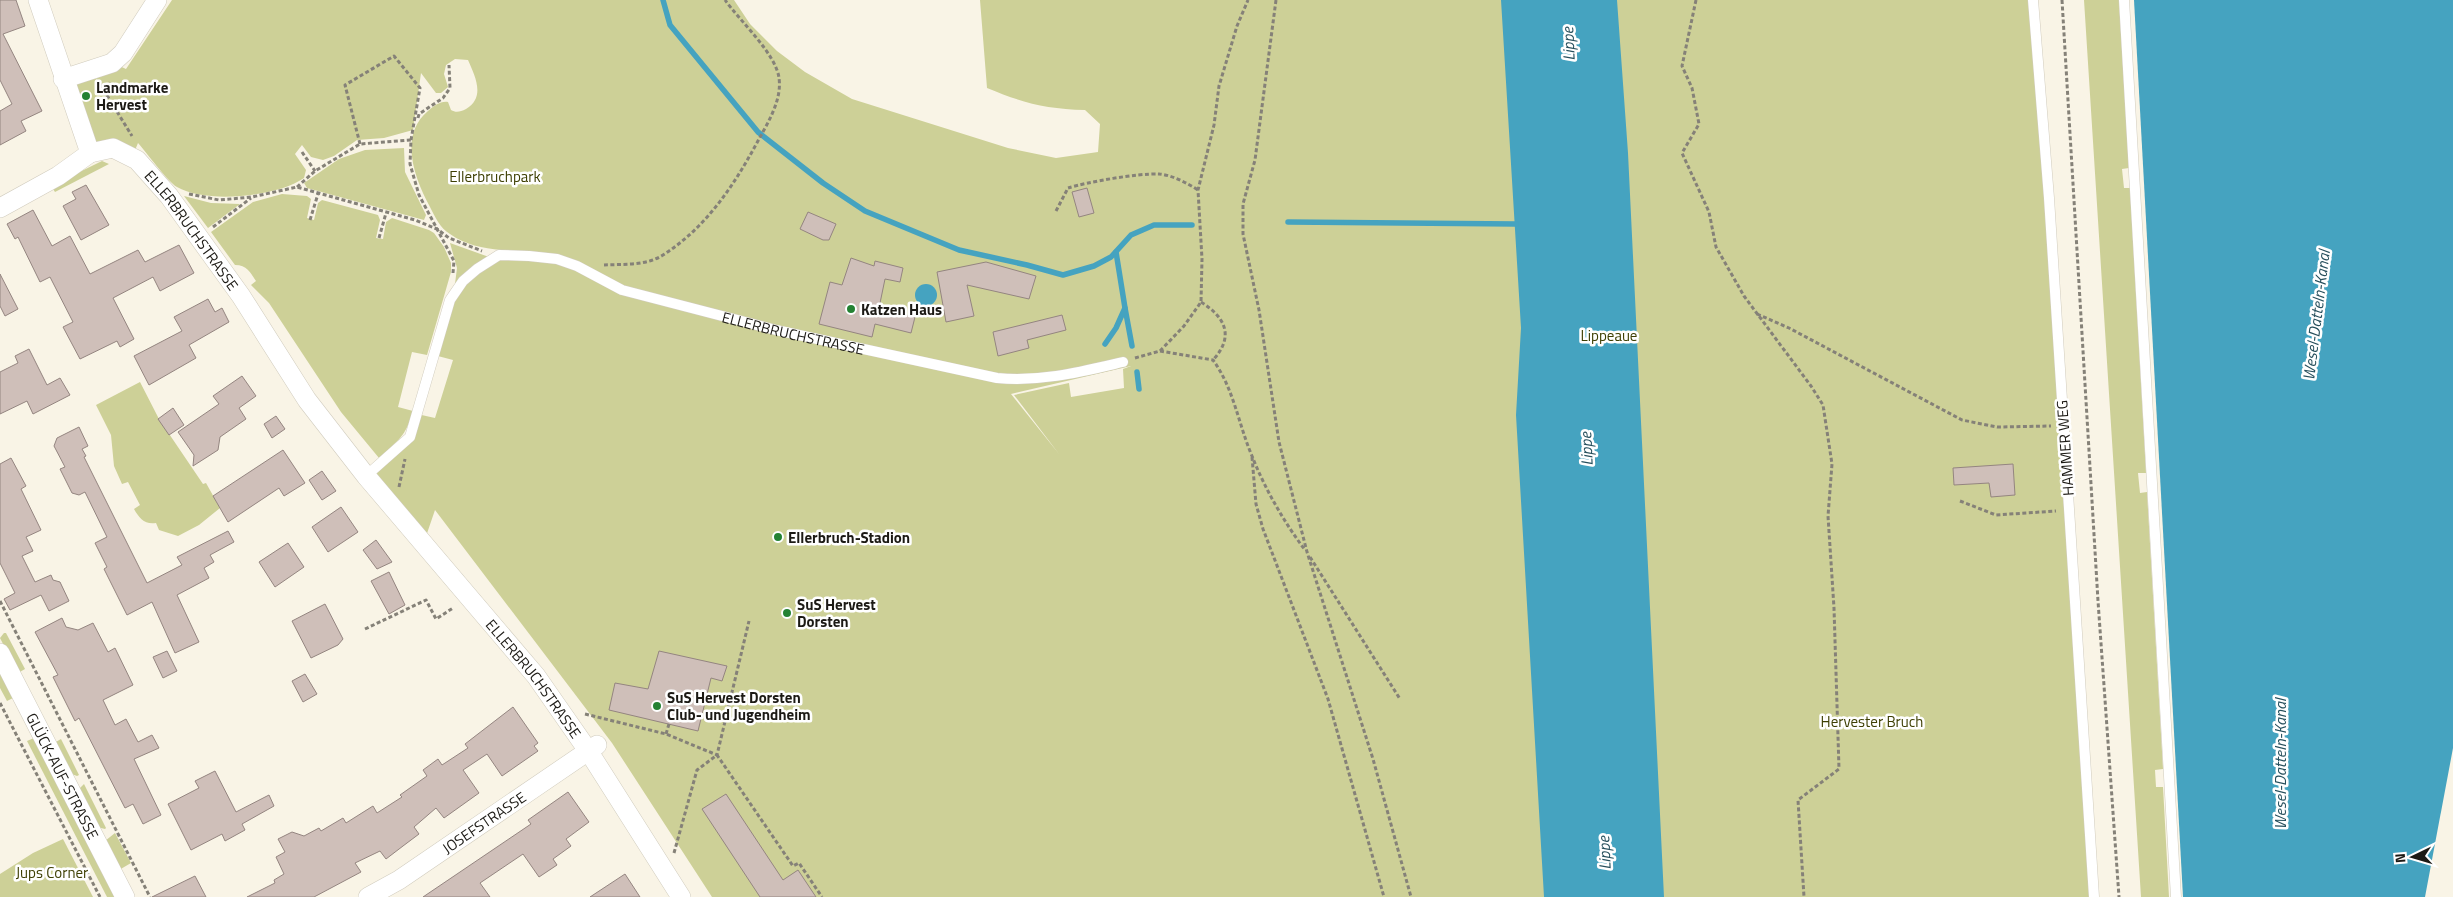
<svg xmlns="http://www.w3.org/2000/svg" width="2453" height="897" font-family="'Titillium Web',sans-serif">
	<rect width="100%" height="100%" fill="#f9f4e6"/>
	<g fill="#cdd097" fill-rule="evenodd">
		<path d="M172,0h562l16,24 27,27 28,21 47,27 156,49 48,10 42,-6 2,-28 -15,-14c-39,-1 -62,-7 -98,-22l-7,-88h1058l53,897h-1379l-100,-154 -177,-233 -12,35 -57,-69 44,-39 7,-23 18,4 18,-58 -19,-5 16,-55 51,-50c-18,-2 -36,-5 -51,-16 -10,-6 -15,-17 -20,-27 -15,-28 -32,-71 -2,-96 6,-5 12,-10 20,-9l3,8c5,3 9,2 15,-1 20,-12 9,-33 2,-49l-13,-1 -9,6 -2,9 4,13 -7,6h-5l-15,-20 -8,57 -29,8 -27,2 -23,16 -11,4 -12,-3 -9,-12 -7,9 11,16 -2,8c-27,19 -98,26 -127,9 -10,-6 -30,-34 -39,-44l-5,12 -42,-4 -26,-71 25,-10 19,28 -19,-29 23,-6 13,6zM1131,366l-8,3 1,19 -53,9 -2,-14 -55,12 45,59 -48,-60z"/>
		<path d="M2084,0h35l10,168 -7,1 2,19h6l16,285h-8l2,20 7,-1 16,277 -8,1 1,17h7l6,110h-28z"/>
		<path d="M404,148l1,24 21,43 -2,5 -117,-32 -3,-5 35,-24 26,-9z"/>
		<path d="M102,161l7,3 -54,28 -4,-6z"/>
		<path d="M282,194l25,2 4,3 -4,19 7,2 4,-17 4,-3 56,15 2,5 -4,18 7,1 3,-17 6,-4 37,12 5,3 10,14 7,16v9l-24,83 -15,-3 -14,55 15,4c-7,25 -15,30 -34,47l-38,-46 -72,-109 -18,-18 5,-4c-6,-9 -9,-16 -21,-16l-24,-33 42,-30z"/>
		<path d="M184,196l27,7 29,1 -32,24z"/>
		<path d="M450,243l39,14 -34,27 2,-16z"/>
		<path d="M140,382l19,37 44,65 3,-1 14,25 -21,17 -21,11 -19,-6 -3,-7c-11,2 -17,-5 -22,-14l6,-4 -12,-23 -6,2 -8,-18 -3,-31 -15,-30z"/>
		<path d="M4,633h2l19,36 -7,4 -18,-35z"/>
		<path d="M0,672l13,26 -6,3 -7,-13z"/>
		<path d="M34,738l81,159h-8l-80,-156z"/>
		<path d="M61,739l18,36 -2,1 -8,-3 -15,-30z"/>
		<path d="M84,784l22,44 -1,1 -8,-2 -19,-37z"/>
		<path d="M115,833l16,30 -12,7 -14,-29z"/>
		<path d="M63,839l30,58h-93v-23l33,-21z"/>
	</g>
	<g fill="#45a3c0">
		<path d="M1501,0h116l11,153 36,744h-120l-28,-482 5,-87z"/>
		<path d="M2134,0h319v748l-28,149h-242z"/>
		<circle cx="926" cy="295" r="11"/>
	</g>
	<g fill="none" stroke-linecap="round" stroke-linejoin="round">
		<g stroke="#45a3c0" stroke-width="5.5">
			<path d="M663,0l7,25 88,107 65,51 42,28 94,39 68,15 36,10 31,-9 17,-9 20,-22 23,-10h38"/>
			<path d="M1288,222l228,2"/>
			<path d="M1125,308l7,38"/>
			<path d="M1105,344l11,-16 9,-20 -9,-56"/>
			<path d="M1137,372l2,17"/>
		</g>
	</g>
	<g fill="#cfbfb9" stroke="#948580">
		<path d="M0,0h16l9,26 -22,8 39,77 -21,10 5,10 -26,14v-34l12,-7 -12,-24z"/>
		<path d="M86,185l23,40 -28,15 -18,-34 13,-7 -4,-7z"/>
		<path d="M1087,188l7,25 -15,4 -7,-25z"/>
		<path d="M33,210l19,36 18,-10 20,38 48,-24 7,12 34,-17 15,28 -34,18 -7,-14 -40,21 21,41 -14,8 -3,-6 -37,18 -17,-32 10,-5 -23,-45 -10,5 -22,-45 -3,2 -8,-15z"/>
		<path d="M808,212l28,12 -7,16h-6l-23,-11z"/>
		<path d="M851,258l23,8 1,-5 28,7 -3,14 -15,-3 -6,29 36,9 -4,16 -36,-9 -3,13 -53,-13 11,-42 12,3z"/>
		<path d="M986,262l50,14 -7,23 -62,-14 7,31 -28,6 -9,-50z"/>
		<path d="M0,274l18,35 -13,7 -5,-10z"/>
		<path d="M208,299l7,13 7,-4 7,14 -40,23 7,13 -47,27 -15,-29 48,-25 -8,-14z"/>
		<path d="M1062,315l4,15 -39,10 2,8 -31,8 -5,-24z"/>
		<path d="M29,349l18,36 13,-7 10,17 -37,19 -6,-13 -27,13v-42l18,-9 -3,-7z"/>
		<path d="M242,376l14,20 -17,12 7,11 -26,18 -2,13 -25,16 1,-11 -16,-23 41,-28 -6,-8z"/>
		<path d="M173,408l11,17 -15,10 -11,-16z"/>
		<path d="M276,416l9,13 -13,9 -8,-14z"/>
		<path d="M79,427l9,19 -6,3 4,7 -2,1 63,126 35,-18 -5,-8 51,-26 6,11 -24,13 4,7 -10,6 5,10 -32,17 22,47 -24,11 -23,-51 -25,13 -23,-46 3,-2 -12,-24 12,-6 -22,-45 -6,3 -7,-2 -12,-24 5,-2 -11,-21 3,-8z"/>
		<path d="M283,450l22,33 -21,13 -5,-8 -51,34 -15,-26z"/>
		<path d="M11,458l15,28 -5,3 20,41 -15,7 7,14 -11,5 13,26 16,-7 2,5 7,2 9,19 -20,10 -8,-16 -31,15 -6,-11 11,-6 -15,-30v-99z"/>
		<path d="M2013,464l2,31 -24,2 -2,-14 -35,2 -1,-17z"/>
		<path d="M322,471l14,20 -14,9 -13,-20z"/>
		<path d="M341,507l17,25 -30,20 -16,-25z"/>
		<path d="M376,540l16,22 -15,7 -14,-19z"/>
		<path d="M288,543l16,24 -29,20 -16,-25z"/>
		<path d="M389,572l16,33 -16,9 -18,-33z"/>
		<path d="M325,604l18,35 -5,6 -27,13 -19,-37z"/>
		<path d="M62,618l4,9 12,3 15,-7 15,29 7,-4 18,37 -30,15 12,25 11,-6 12,23 14,-7 7,13 -25,11 27,56 -18,9 -10,-20 -8,4 -46,-90 -4,3 -22,-44 5,-2 -23,-43z"/>
		<path d="M167,651l10,20 -14,7 -10,-21z"/>
		<path d="M659,651l68,15 -5,15 -11,-3 -13,53 -89,-21 6,-27 33,6z"/>
		<path d="M305,674l12,20 -14,8 -11,-21z"/>
		<path d="M513,707l25,36 -4,3 4,5 -36,25 -15,-22 -24,16 16,23 -35,25 -8,-10 -22,19 5,7 -16,12 -17,13 -6,-8 -25,12 6,9 -47,25h-67l28,-14 -1,-3 10,-6 -8,-17 9,-5 -7,-13 14,-7 12,4 15,-8 2,3 22,-13 3,5 27,-17 4,7 25,-16 -2,-2 27,-19 -4,-6 15,-11 4,6 26,-17 -3,-4z"/>
		<path d="M215,771l21,41 33,-17 5,11 -32,18 3,6 -20,11 -3,-7 -31,16 -23,-46 31,-16 -4,-7z"/>
		<path d="M568,792l21,30 -23,17 5,7 -18,13 4,6 -18,12 -16,-23 -43,29 10,14h-67l108,-73 -3,-4z"/>
		<path d="M726,794l57,86 15,-10 18,27h-56l-58,-88z"/>
		<path d="M625,874l15,23h-50z"/>
		<path d="M195,876l11,21h-54z"/>
	</g>
	<g fill="none" stroke-linecap="round" stroke-linejoin="round">
		<g stroke="#d1ccbe" stroke-width="11">
			<g id="service">
				<path d="M2033,0l16,198 45,699"/>
				<path d="M2124,0l52,897"/>
				<path id="s1" d="M366,476l44,-39 40,-137 13,-19 14,-12 22,-14 30,1 28,3 20,7 45,24 154,40 221,48c45,4 83,-6 126,-16"/>
			</g>
		</g>
		<g stroke="#d1ccbe" stroke-width="20">
			<g id="minor">
				<path id="s2" d="M38,0l52,153 23,-5 24,12 32,36 72,100 66,104 59,76 170,200 53,76 92,145"/>
				<path d="M63,79l49,-16 11,-10 34,-53"/>
				<path d="M0,208l58,-32 32,-23"/>
				<path id="s3" d="M0,653l125,244"/>
				<path id="s4" d="M368,897l31,-17 198,-135"/>
			</g>
		</g>
		<g stroke="#858178" stroke-width="3" stroke-dasharray="4 2.5" stroke-linecap="butt">
			<path d="M1276,0l-21,160 -12,44v30l16,76 20,132 28,110 66,207 38,138"/>
			<path d="M1696,0l-14,66 10,22 7,36 -17,29 27,59 7,35 28,49 67,90 12,19 9,59 -4,52 6,92 5,161 -41,31 6,97"/>
			<path d="M2062,0l36,601 21,296"/>
			<path d="M100,84l32,52"/>
			<path d="M108,95l2,-13"/>
			<path d="M418,118l1,-4 24,-16 7,-10 -1,-23"/>
			<path d="M360,144l-15,-59 49,-29 26,32 -9,52 -1,24 9,31 35,66 -1,12"/>
			<path d="M302,152l13,19"/>
			<path d="M297,187l18,-16 45,-27 51,-4"/>
			<path d="M189,194l30,6 33,-3 45,-10 118,33 22,9 12,9 33,13"/>
			<path d="M1056,211l12,-23c19,-6 71,-15 91,-14 13,1 28,9 39,16"/>
			<path d="M310,220l8,-26"/>
			<path d="M213,227l38,-29"/>
			<path d="M379,238l7,-25"/>
			<path d="M604,265c19,-1 42,1 59,-10 44,-28 72,-71 96,-116 10,-18 23,-40 20,-61 -3,-24 -39,-57 -54,-78"/>
			<path d="M1201,302c24,15 34,34 12,58"/>
			<path d="M1757,314l32,14 173,92 35,7 54,-1"/>
			<path d="M1160,351l53,9c21,29 25,63 39,96 13,33 32,66 53,94"/>
			<path d="M1135,358l25,-7 24,-25 17,-24 1,-43 -4,-69 16,-65 5,-39 18,-60 11,-26"/>
			<path d="M1252,457l4,47 7,25 65,170 56,198"/>
			<path d="M399,487l6,-28"/>
			<path d="M1960,501l36,14 60,-4"/>
			<path d="M1310,557l90,142"/>
			<path d="M0,601l150,296"/>
			<path d="M365,629l61,-29 10,19 17,-11"/>
			<path d="M0,703l100,194"/>
			<path d="M585,714l81,20 51,21 32,-134"/>
			<path d="M666,734l3,-10"/>
			<path d="M674,853l23,-83 20,-15 76,111 6,-3 23,34"/>
		</g>
		<use href="#service" stroke="#fff" stroke-width="10"/>
		<use href="#minor" stroke="#fff" stroke-width="19"/>
	</g>
	<g fill="#248233" stroke="#fff" stroke-width="2">
		<circle cx="86" cy="96" r="5"/>
		<circle cx="851" cy="309" r="5"/>
		<circle cx="778" cy="537" r="5"/>
		<circle cx="787" cy="613" r="5"/>
		<circle cx="657" cy="706" r="5"/>
	</g>
	<g text-anchor="middle" dominant-baseline="central" stroke-width="5" stroke-linejoin="round" paint-order="stroke">
		<g font-size="15" font-weight="bold" fill="#1c1a15" stroke="#fff" text-anchor="start">
			<text x="96" y="87">Landmarke<tspan x="96" dy="17">Hervest</tspan></text>
			<text x="861" y="309">Katzen Haus</text>
			<text x="788" y="537">Ellerbruch-Stadion</text>
			<text x="797" y="604">SuS Hervest<tspan x="797" dy="17">Dorsten</tspan></text>
			<text x="667" y="697">SuS Hervest Dorsten<tspan x="667" dy="17">Club- und Jugendheim</tspan></text>
		</g>
		<g font-size="15" fill="#3e3f03" stroke="#fff">
			<text x="495" y="176">Ellerbruchpark</text>
			<text x="1609" y="335">Lippeaue</text>
			<text x="1872" y="721">Hervester Bruch</text>
			<text x="52" y="872">Jups Corner</text>
		</g>
		<g font-size="15" fill="#1c1a15" stroke="#fff">
			<text stroke="none"><textPath href="#s2" startOffset="301">ELLERBRUCHSTRASSE</textPath></text>
			<text stroke="none"><textPath href="#s1" startOffset="576">ELLERBRUCHSTRASSE</textPath></text>
			<text transform="translate(2065 448) rotate(-94)">HAMMER WEG</text>
			<text stroke="none"><textPath href="#s2" startOffset="866">ELLERBRUCHSTRASSE</textPath></text>
			<text stroke="none"><textPath href="#s3" startOffset="138">GLÜCK-AUF-STRASSE</textPath></text>
			<text stroke="none"><textPath href="#s4" startOffset="138">JOSEFSTRASSE</textPath></text>
		</g>
		<g font-size="16" font-style="italic" fill="#264f5c" stroke="#fff">
			<text transform="translate(1568 44) rotate(-93)">Lippe</text>
			<text transform="translate(2316 315) rotate(-83)">Wesel-Datteln-Kanal</text>
			<text transform="translate(1586 449) rotate(-93)">Lippe</text>
			<text transform="translate(2280 764) rotate(-90)">Wesel-Datteln-Kanal</text>
			<text transform="translate(1604 853) rotate(-93)">Lippe</text>
		</g>
	</g>
	<g transform="translate(2413 857) rotate(265)" stroke="#ffffff" stroke-width="4" paint-order="stroke">
	<path d="M0-4L9 19L0 12L-9 19Z" fill="#1c1a15"/>
	<text y="-8" font-size="14" font-weight="bold" text-anchor="middle" fill="#1c1a15">N</text>
	</g>
</svg>
